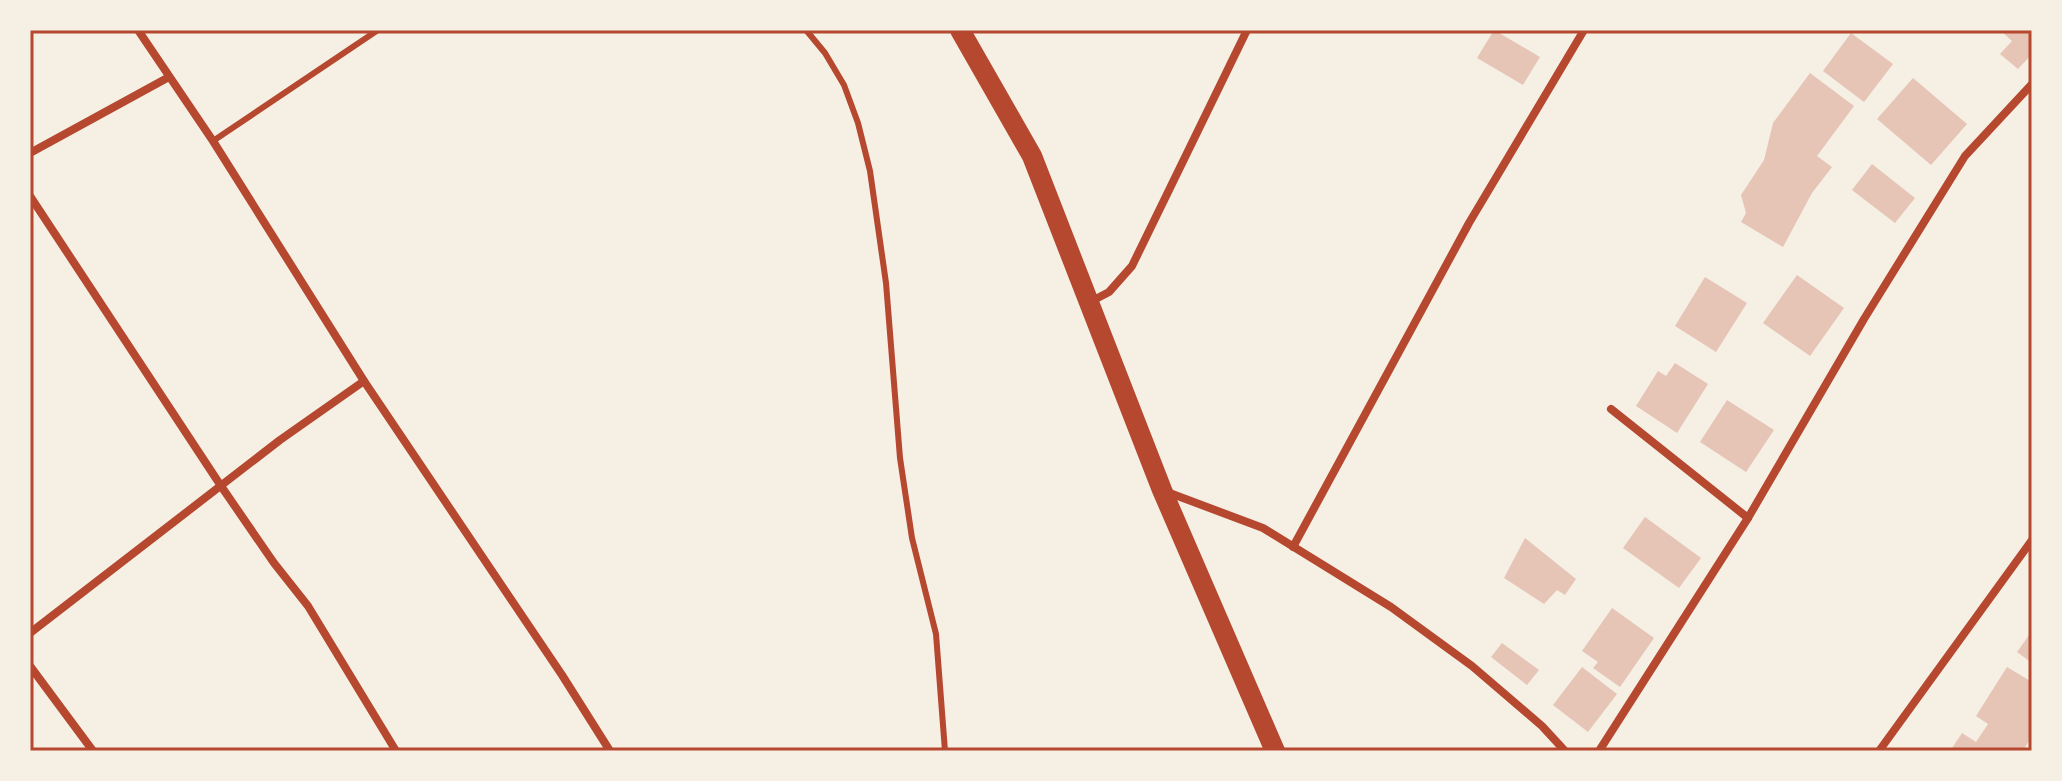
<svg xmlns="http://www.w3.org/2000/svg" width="2062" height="781" font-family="'Work Sans',sans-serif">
	<rect width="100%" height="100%" fill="#f6efe4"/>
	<g fill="#e6c5b7">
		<path d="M1494,30l46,27 -17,28 -46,-27z"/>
		<path d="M2000,30h32v24l-14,15 -18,-15 12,-13z"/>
		<path d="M1851,33l42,31 -29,38 -41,-31z"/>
		<path d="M1810,73l44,33 -37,50 15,11 -20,26 -29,54 -42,-25 5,-9 -5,-18 23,-35 9,-37z"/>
		<path d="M1913,78l54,46 -36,41 -54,-46z"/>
		<path d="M1872,164l43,34 -20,25 -43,-33z"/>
		<path d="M1797,275l47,33 -34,48 -47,-33z"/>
		<path d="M1705,277l42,26 -31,49 -41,-26z"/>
		<path d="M1675,363l33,21 -31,49 -41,-27 22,-35 8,5z"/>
		<path d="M1727,400l47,30 -28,42 -46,-30z"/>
		<path d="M1645,517l56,41 -22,30 -56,-40z"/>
		<path d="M1525,538l51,41 -11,16 -8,-5 -13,14 -40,-26z"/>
		<path d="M1612,608l42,30 -34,49 -27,-19 5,-6 -16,-11z"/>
		<path d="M2032,631v32l-15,-11z"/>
		<path d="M1502,643l37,27 -12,15 -36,-28z"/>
		<path d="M1582,667l35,27 -29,38 -35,-27z"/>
		<path d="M2007,667l25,15v54l-9,15h-73l12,-18 14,9 12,-18 -12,-8z"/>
	</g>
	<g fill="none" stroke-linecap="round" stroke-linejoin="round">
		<g stroke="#b5482f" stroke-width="6">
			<path d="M806,30l19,23 19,32 14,38 12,48 16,112 14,175 12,80 24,96 9,117"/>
			<path d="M213,141l165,-111"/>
		</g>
		<g stroke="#b5482f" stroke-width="8">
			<path d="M138,30l75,111 151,240 198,294 48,76"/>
			<path d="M30,153l139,-76"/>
			<path d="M30,196l191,290 53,77 34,43 88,145"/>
			<path d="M1090,302l19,-10 23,-26 115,-236"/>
			<path d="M1611,409l137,109"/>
			<path d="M1167,492l96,36 128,79 81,59 70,60 23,25"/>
			<path d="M1293,547l176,-324 115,-193"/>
			<path d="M30,633l250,-193 84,-59"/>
			<path d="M30,666l63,85"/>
			<path d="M1599,751l149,-233 116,-199 101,-163 67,-72"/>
			<path d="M1879,751l153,-211"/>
		</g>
		<path stroke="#b5482f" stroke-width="20" d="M960,30l72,126 130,334 113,261"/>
	</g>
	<rect width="2062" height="781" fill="none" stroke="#f6efe4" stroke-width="64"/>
	<rect x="32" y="32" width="1998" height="717" fill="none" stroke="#b5482f" stroke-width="3"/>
</svg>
